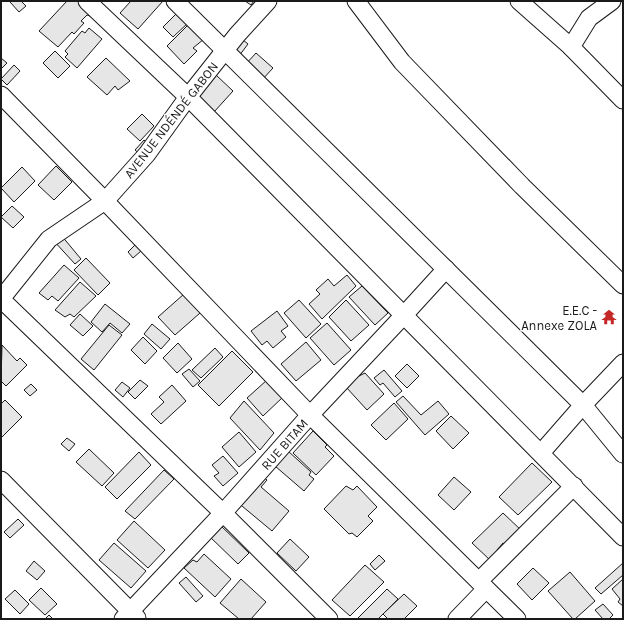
<svg xmlns="http://www.w3.org/2000/svg" width="624" height="620" font-family="Karla,sans-serif">
	<rect width="100%" height="100%" fill="#fff"/>
	<g fill="#e6e6e6" stroke="#1a1a1a">
		<path d="M11,1h10l5,5 -7,6 -9,-10z"/>
		<path d="M67,1h17l12,10 -6,5 -3,-1 -6,6 3,2 -10,11 -2,-2 -14,15 -19,-16z"/>
		<path d="M131,1h32l-25,28 -18,-16z"/>
		<path d="M245,1h9l-3,4z"/>
		<path d="M177,13l11,10 -15,14 -10,-10z"/>
		<path d="M189,24l15,15 -11,9 4,3 -13,13 -17,-18z"/>
		<path d="M89,28l13,11 -25,29 -12,-11 3,-3 -3,-3 17,-20 3,2z"/>
		<path d="M242,39l6,5 -9,12 -7,-5z"/>
		<path d="M55,51l15,15 -12,12 -15,-15z"/>
		<path d="M256,53l17,15 -12,13 -17,-15z"/>
		<path d="M1,58l6,5 -6,6z"/>
		<path d="M106,58l24,23 -12,9 -3,-4 -8,9 -20,-18z"/>
		<path d="M14,65l6,6 -13,14 -6,-6z"/>
		<path d="M216,75l17,16 -19,21 -17,-15z"/>
		<path d="M142,114l12,12 -14,15 -13,-12z"/>
		<path d="M144,140l7,6 -9,10 -7,-6z"/>
		<path d="M56,166l16,16 -18,18 -16,-15z"/>
		<path d="M22,167l13,14 -21,21 -13,-14z"/>
		<path d="M12,206l12,11 -11,11 -12,-11z"/>
		<path d="M61,235l20,24 -6,5 -22,-24z"/>
		<path d="M135,245l6,6 -8,7 -5,-6z"/>
		<path d="M86,258l24,25 -12,12 -24,-25z"/>
		<path d="M64,265l15,13 -21,23 -6,-5 -4,4 -9,-7z"/>
		<path d="M347,275l9,11 -34,33 -13,-15 11,-10 -4,-4 12,-11 6,7z"/>
		<path d="M80,282l16,14 -22,21 -4,-3 -5,3 -10,-7z"/>
		<path d="M362,286l26,27 -13,12 -26,-28z"/>
		<path d="M184,294l16,19 -25,22 -17,-18z"/>
		<path d="M299,300l22,24 -15,14 -22,-25z"/>
		<path d="M346,300l23,25 -18,16 -22,-24z"/>
		<path d="M105,304l25,20 -8,9 -12,-10 -8,9 -11,-10z"/>
		<path d="M277,311l11,15 -7,5 5,6 -13,11 -6,-7 -5,4 -11,-14z"/>
		<path d="M80,314l13,12 -10,10 -13,-11z"/>
		<path d="M327,323l24,27 -17,15 -24,-27z"/>
		<path d="M152,324l18,15 -9,10 -17,-15z"/>
		<path d="M109,325l13,10 -28,35 -13,-11z"/>
		<path d="M143,337l14,14 -12,13 -14,-14z"/>
		<path d="M306,342l15,18 -25,21 -15,-17z"/>
		<path d="M178,343l14,16 -15,14 -14,-15z"/>
		<path d="M2,345l15,16 3,-3 7,7 -21,21 -5,-5z"/>
		<path d="M215,348l8,9 -22,21 -9,-8z"/>
		<path d="M232,351l21,21 -34,34 -21,-21z"/>
		<path d="M407,364l12,12 -12,12 -12,-12z"/>
		<path d="M189,369l11,12 -7,6 -11,-13z"/>
		<path d="M384,370l18,21 -7,6 -12,-14 -3,2 -6,-7z"/>
		<path d="M365,373l19,21 -17,16 -21,-23 9,-9z"/>
		<path d="M140,380l8,6 -13,13 -7,-7z"/>
		<path d="M267,380l16,17 -20,19 -16,-18z"/>
		<path d="M122,382l8,6 -7,9 -8,-7z"/>
		<path d="M31,384l6,6 -7,6 -6,-6z"/>
		<path d="M172,385l14,16 -25,23 -10,-10 13,-12 -5,-5z"/>
		<path d="M403,396l18,19 17,-14 11,13 -24,21 -29,-33z"/>
		<path d="M5,400l17,17 -21,21v-34z"/>
		<path d="M244,401l30,32 -14,17 -30,-32z"/>
		<path d="M394,403l14,16 -22,21 -15,-15z"/>
		<path d="M451,416l18,17 -16,16 -17,-18z"/>
		<path d="M313,431l14,14 -2,2 9,9 -18,19 -23,-22z"/>
		<path d="M239,432l17,20 -17,15 -17,-20z"/>
		<path d="M67,438l8,6 -6,7 -8,-7z"/>
		<path d="M89,449l25,24 -12,13 -26,-24z"/>
		<path d="M288,451l23,21 -2,3 5,4 -10,12 -29,-25z"/>
		<path d="M139,452l12,13 -34,34 -12,-12z"/>
		<path d="M223,456l15,17 -15,13 -9,-10 5,-3 -7,-8z"/>
		<path d="M532,463l20,19 -34,33 -19,-18z"/>
		<path d="M164,470l10,9 -39,40 -10,-8z"/>
		<path d="M260,474l7,6 -6,7 28,24 -17,20 -36,-30z"/>
		<path d="M454,477l17,15 -17,18 -16,-15z"/>
		<path d="M346,486l7,4 4,-4 20,21 -9,9 5,5 -16,16 -5,-4 -3,1 -25,-25z"/>
		<path d="M503,513l19,18 -16,14 -3,-2 -6,7 1,4 -7,7 -19,-18z"/>
		<path d="M18,519l6,6 -14,13 -6,-6z"/>
		<path d="M134,521l31,29 -17,18 -31,-28z"/>
		<path d="M219,524l30,29 -11,11 -30,-29z"/>
		<path d="M290,539l19,18 -13,14 -19,-18z"/>
		<path d="M114,543l32,28 -15,17 -32,-28z"/>
		<path d="M204,554l27,25 -16,18 -31,-29 9,-8 4,2z"/>
		<path d="M379,555l6,6 -10,9 -5,-6z"/>
		<path d="M34,561l11,10 -8,9 -11,-9z"/>
		<path d="M623,563v12l-22,19 -6,-6z"/>
		<path d="M365,565l19,17 -34,34 -18,-16z"/>
		<path d="M533,568l16,15 -17,17 -15,-16z"/>
		<path d="M570,572l25,29 -20,18h-2l-25,-28z"/>
		<path d="M186,577l17,19 -7,6 -17,-19z"/>
		<path d="M241,579l25,23 -15,17h-12l-19,-16z"/>
		<path d="M623,579v27l-5,-4 2,-3 -8,-10z"/>
		<path d="M41,588l16,16 -12,11 -16,-15z"/>
		<path d="M387,589l11,10 -20,20h-21z"/>
		<path d="M15,590l14,14 -9,10 -15,-15z"/>
		<path d="M404,594l13,12 -13,13h-16l-5,-5z"/>
		<path d="M603,604l10,11 -4,4h-6l-8,-9z"/>
		<path d="M49,615l4,4h-8z"/>
	</g>
	<g fill="none" stroke-linecap="round" stroke-linejoin="round">
		<g stroke="#1a1a1a" stroke-width="19">
			<g id="minor">
				<path d="M87,1l101,96 435,440"/>
				<path d="M175,1l408,404 40,49"/>
				<path d="M268,1l-31,34 -49,62 -41,57 -42,47 -56,38 -48,60 222,214 106,106"/>
				<path d="M356,1l46,61 120,124 101,99"/>
				<path d="M519,1l52,46 52,53"/>
				<path d="M571,47l18,-29 23,-17"/>
				<path d="M1,95l104,106 205,214 207,204"/>
				<path d="M541,453l42,-48 40,-42"/>
				<path d="M1,480l136,138"/>
				<path d="M479,581l95,-95"/>
				<path id="s1" d="M123,619l100,-106 87,-98 94,-100 42,-46"/>
				<path d="M457,619l29,-30"/>
			</g>
		</g>
		<use href="#minor" stroke="#fff" stroke-width="17"/>
	</g>
	<defs>
		<g id="temple-bare" transform="scale(1.2)"><path d="M0-6L5-2H3V0L6.5 2.5H4V6H1.5V3h-3V6H-4V2.5H-6.5L-3 0V-2H-5Z" fill="#c62828" stroke="#fff" stroke-width="2.5" paint-order="stroke"/></g>
	</defs>
	<g fill-rule="evenodd">
		<use href="#temple-bare" x="609" y="317"/>
	</g>
	<g text-anchor="middle" dominant-baseline="central" stroke-width="3" stroke-linejoin="round" paint-order="stroke">
		<g font-size="13" fill="#1a1a1a" stroke="#fff">
			<text transform="translate(171 120) rotate(-52)">AVENUE NDÉNDÉ GABON</text>
			<text stroke="none"><textPath href="#s1" startOffset="238">RUE BITAM</textPath></text>
		</g>
		<g font-size="13" fill="#1a1a1a" stroke="#fff" text-anchor="end">
			<text x="597" y="310">E.E.C -<tspan x="597" dy="15">Annexe ZOLA</tspan></text>
		</g>
	</g>
	<rect width="624" height="620" fill="none" stroke="#1a1a1a" stroke-width="4"/>
</svg>
